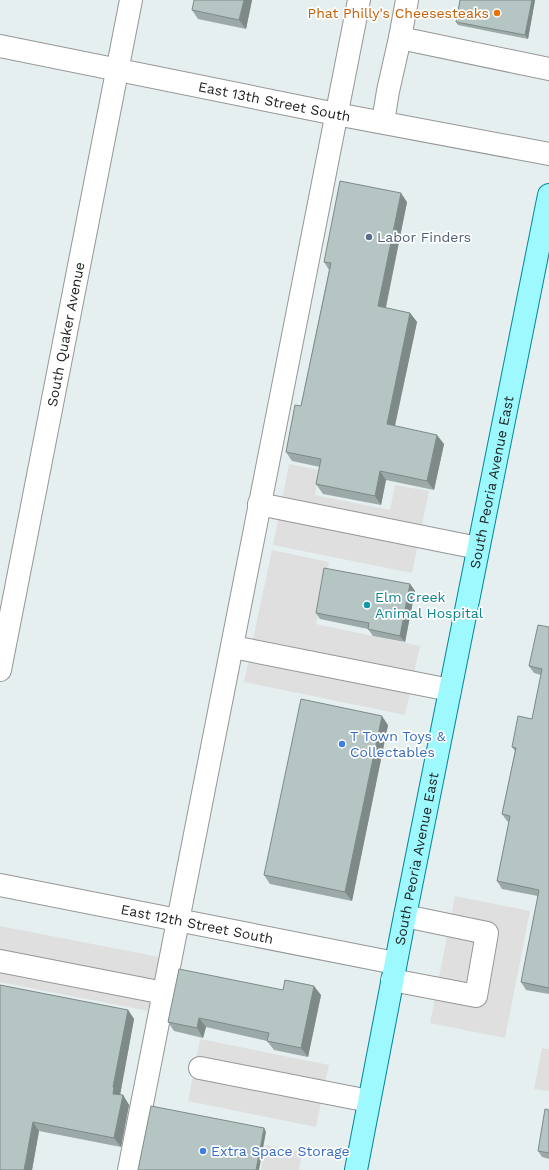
<svg xmlns="http://www.w3.org/2000/svg" width="549" height="1170" font-family="'Work Sans',sans-serif">
	<rect width="100%" height="100%" fill="#e5eff0"/>
	<g fill="#dfdfdf">
		<path d="M289,464l31,6 -5,25 75,15 5,-25 34,6 -17,82 -139,-28z"/>
		<path d="M272,550l57,12 -13,62 104,22 -15,69 -161,-33z"/>
		<path d="M455,896l75,15 -25,127 -75,-15z"/>
		<path d="M0,926l159,31 -11,54 -148,-29z"/>
		<path d="M200,1039l129,26 -13,62 -128,-26z"/>
		<path d="M542,1048l7,1v42l-15,-2z"/>
		<path d="M265,1145l37,7 -3,18h-38z"/>
	</g>
	<g fill="none" stroke-linecap="round" stroke-linejoin="round">
		<g stroke="#969696" stroke-width="24">
			<g id="minor">
				<path d="M400,38l7,-38"/>
				<path id="s1" d="M0,46l336,68 213,40"/>
				<path d="M383,122l5,-31 12,-53 149,31"/>
				<path d="M259,504l219,44"/>
				<path d="M233,647l217,43"/>
				<path id="s2" d="M0,670l131,-670"/>
				<path id="s3" d="M0,885l395,78"/>
				<path d="M0,961l164,32"/>
				<path d="M392,980l84,16 11,-63 -82,-17"/>
				<path d="M200,1068l169,33"/>
				<path d="M129,1170c77,-390 153,-780 230,-1170"/>
			</g>
		</g>
		<g stroke="#00859a" stroke-width="24">
			<g id="major">
				<path id="s4" d="M356,1170l46,-239 147,-736"/>
			</g>
		</g>
		<use href="#minor" stroke="#fff" stroke-width="22"/>
		<use href="#major" stroke="#9df9fd" stroke-width="22"/>
	</g>
	<g fill="#9ba9a8">
		<path d="M252,0l-6,29 -48,-10 -6,-9z"/>
		<path d="M460,0h75l-7,39 -70,-14 -2,-3z"/>
		<path d="M407,202l-21,106 24,5 7,9 -22,104 49,18 -10,46 -48,-10 -5,25 -58,-11 -7,-10 4,-17 -28,-6 -6,-9 15,-46 28,-136 -5,-8z"/>
		<path d="M410,584l5,7 -10,51 -32,-6 -5,-7 -48,-10 -4,-6z"/>
		<path d="M549,627v367l-23,-4 -5,-8 17,-86 -36,-7 -5,-8 12,-59 -2,-1 -5,-7 13,-63 -3,-4 20,-28 9,-44 -7,-2 -5,-7z"/>
		<path d="M388,725l-36,176 -82,-17 -6,-9z"/>
		<path d="M0,985l128,25 6,9 -14,76h3l6,10 -8,42 -82,-16 -7,39z"/>
		<path d="M283,990l38,5 -13,62 -34,-7 -7,-9 -61,-14 -3,11 -29,-7 -6,-9z"/>
		<path d="M549,1110v49l-7,-2 -4,-6z"/>
	</g>
	<g fill="#7e8a88">
		<path d="M244,0h8l-6,29 -7,-9z"/>
		<path d="M532,0h3l-7,39 -3,-4z"/>
		<path d="M401,193l6,9 -23,113 -6,-9z"/>
		<path d="M410,313l7,9 -24,112 -6,-10z"/>
		<path d="M437,435l7,9 -10,46 -7,-9z"/>
		<path d="M380,471l6,9 -5,25 -6,-9z"/>
		<path d="M410,584l5,7 -10,51 -5,-6z"/>
		<path d="M382,716l6,9 -36,176 -7,-9z"/>
		<path d="M314,986l7,9 -13,62 -7,-9z"/>
		<path d="M128,1010l6,9 -14,76 -7,-1v-7z"/>
		<path d="M199,1018l7,9 -3,11 -6,-10z"/>
		<path d="M123,1095l6,10 -8,42 -7,-9z"/>
		<path d="M33,1122l6,9 -7,39h-8z"/>
		<path d="M264,1128l2,4 -7,38h-3z"/>
	</g>
	<g fill="#b4c5c3" stroke="#7e8a88">
		<path d="M194,0h50l-5,20 -47,-10z"/>
		<path d="M460,0h72l-7,35 -69,-13z"/>
		<path d="M340,181l61,12 -23,113 32,7 -23,111 50,11 -10,46 -47,-10 -5,25 -59,-12 5,-25 -35,-7 9,-47 6,1 30,-143 -7,-1z"/>
		<path d="M324,568l86,16 -10,52 -32,-7 1,-6 -53,-10z"/>
		<path d="M538,625l11,2v361l-28,-6 18,-92 -42,-9 13,-65 -8,-2 14,-66 -4,-1 6,-31 14,3 10,-50 -13,-3z"/>
		<path d="M301,699l81,17 -37,176 -81,-17z"/>
		<path d="M179,969l104,21 2,-10 29,6 -13,62 -34,-7 2,-8 -70,-15 -2,10 -29,-6z"/>
		<path d="M0,985l128,25 -15,77h1l-1,7 10,1 -9,43 -81,-16 -9,48h-24z"/>
		<path d="M151,1106l113,22 -8,42h-118z"/>
		<path d="M545,1109l4,1v43l-11,-2z"/>
	</g>
	<circle fill="#e8710a" stroke="#fff" stroke-width="1.5" cx="497" cy="13" r="4"/>
	<circle fill="#5c6f8a" stroke="#fff" stroke-width="1.5" cx="369" cy="237" r="4"/>
	<circle fill="#0f9aa8" stroke="#fff" stroke-width="1.5" cx="367" cy="605" r="4"/>
	<g fill="#3f7fe0" stroke="#fff" stroke-width="1.5">
		<circle cx="342" cy="744" r="4"/>
		<circle cx="203" cy="1151" r="4"/>
	</g>
	<g text-anchor="middle" dominant-baseline="central" stroke-width="3.5" stroke-linejoin="round" paint-order="stroke">
		<g font-size="14" fill="#c56008" stroke="#fff" text-anchor="end">
			<text x="489" y="13">Phat Philly's Cheesesteaks</text>
		</g>
		<g font-size="14" fill="#1f1f1f" stroke="#fff">
			<text stroke="none"><textPath href="#s1" startOffset="280">East 13th Street South</textPath></text>
			<text stroke="none"><textPath href="#s2" startOffset="342">South Quaker Avenue</textPath></text>
			<text stroke="none"><textPath href="#s4" startOffset="701">South Peoria Avenue East</textPath></text>
			<text stroke="none"><textPath href="#s4" startOffset="317">South Peoria Avenue East</textPath></text>
			<text stroke="none"><textPath href="#s3" startOffset="201">East 12th Street South</textPath></text>
		</g>
		<g font-size="14" fill="#4e5e75" stroke="#fff" text-anchor="start">
			<text x="377" y="237">Labor Finders</text>
		</g>
		<g font-size="14" fill="#0d838f" stroke="#fff" text-anchor="start">
			<text x="375" y="597">Elm Creek<tspan x="375" dy="16">Animal Hospital</tspan></text>
		</g>
		<g font-size="14" fill="#366cbe" stroke="#fff" text-anchor="start">
			<text x="350" y="736">T Town Toys &amp;<tspan x="350" dy="16">Collectables</tspan></text>
			<text x="211" y="1151">Extra Space Storage</text>
		</g>
	</g>
</svg>
